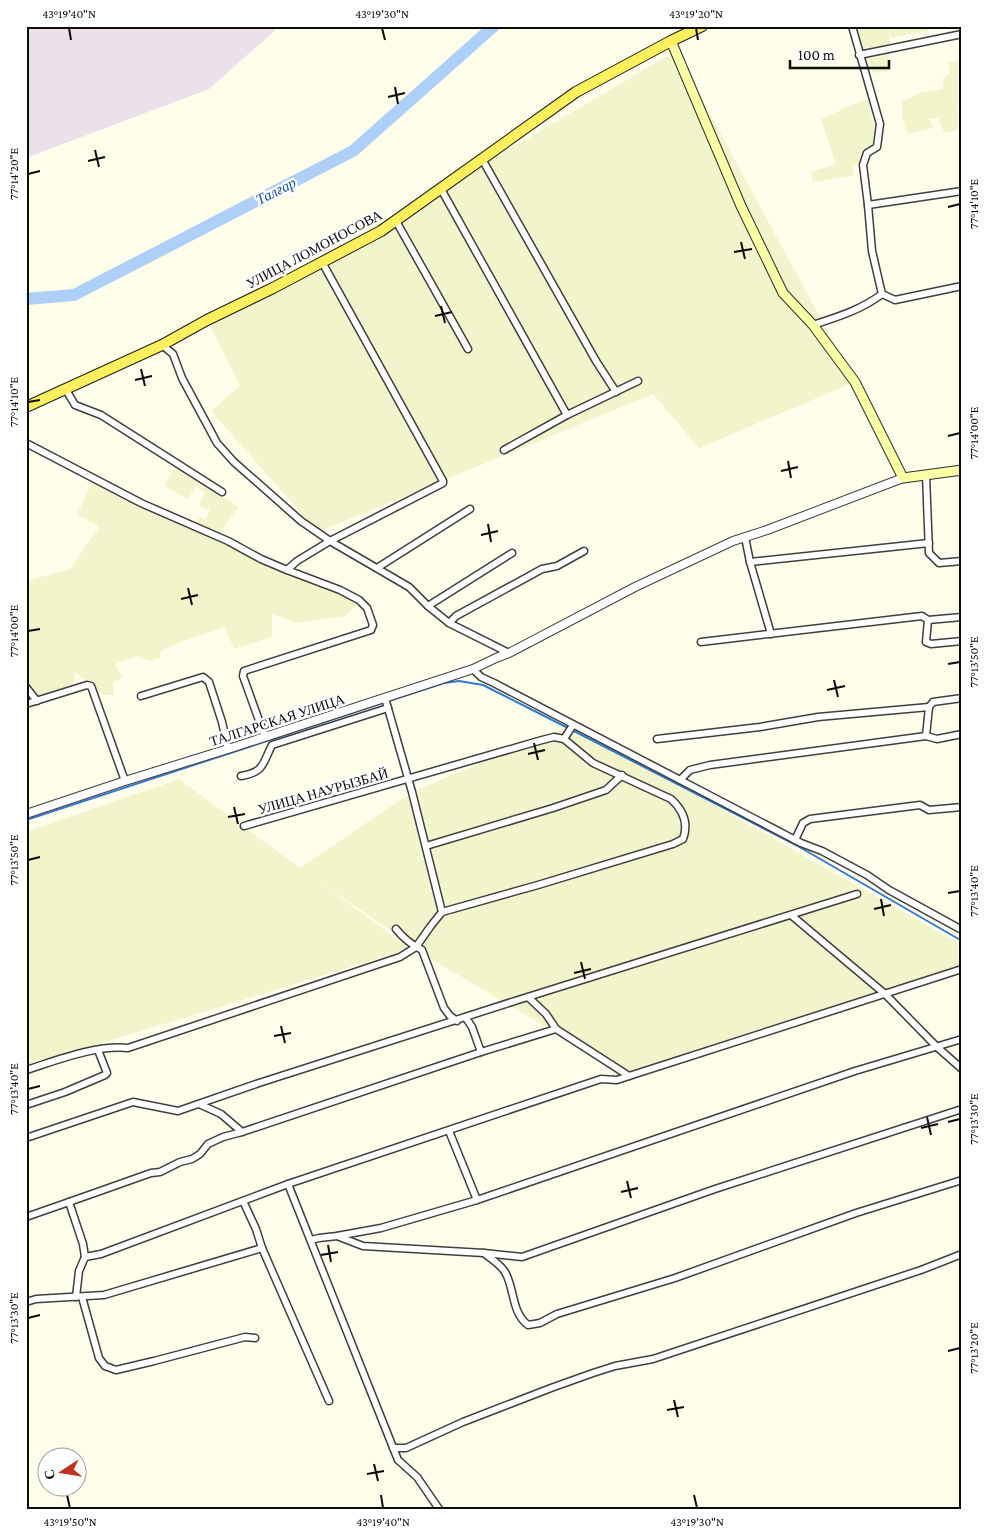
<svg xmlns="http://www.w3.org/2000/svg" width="988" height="1535" font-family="'Crimson Pro',serif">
	<rect width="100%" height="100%" fill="#fffeeb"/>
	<path fill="#ece0eb" d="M26,26h254l-71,63 -183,69z"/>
	<g fill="#f2f5cb">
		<path d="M856,26h32l2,14 -1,7 -22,4 -6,-2z"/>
		<path d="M897,26h30l1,5 -37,7 -2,-10z"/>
		<path d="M676,51l179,331 -156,66 -46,-54 -335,138 -107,-121 29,-25 -33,-66 234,-131z"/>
		<path d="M887,54l3,11 -2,6 -16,2 -3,-14z"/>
		<path d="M959,60l3,3v42l-4,2 4,23 -18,3 -5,-14 -10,-1 4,10 -25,6 -6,-16v-16l20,-10 21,-3v-11l7,-4 -2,-11z"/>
		<path d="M868,100l7,31 -3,15 -8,6 -4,10 -8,4 2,9 -41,7 -2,-10 25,-8 -15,-45 40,-18z"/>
		<path d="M175,467l64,40 -19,25 -24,-9 4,-6 5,3 5,-10 -10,-4 -1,-3 6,-10 -9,-7 -8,13 -24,-13z"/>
		<path d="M92,483l136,58 130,63 -13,12 -48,7 -25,-9v23l-38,12 -9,-22 -45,15 -19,9 -1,7 -11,3 -12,-5 -22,8 8,14 -10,4 1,13h-9l-31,-24 1,18 -35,7 -14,-7v-108l44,-12 29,-42 -22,-13z"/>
		<path d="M573,725l389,220v24l-333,107 -198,-117 -111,-77 90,67 -384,117v-234l153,-53 121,89 112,-76z"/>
	</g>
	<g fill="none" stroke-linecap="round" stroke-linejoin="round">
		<g stroke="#3378d1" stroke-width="2">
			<path d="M572,730l224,115 166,96"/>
			<path d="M26,820l418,-137 15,-2 24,4 85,43"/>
		</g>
		<path stroke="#aed0f8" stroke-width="12" d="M26,299l48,-4 279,-144 141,-125"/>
		<g stroke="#3f3f3f" stroke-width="9">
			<g id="minor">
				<path d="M859,55l103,-21"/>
				<path d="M482,159l114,202 20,31"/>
				<path d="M441,189l126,226 71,-34"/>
				<path d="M868,205l94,-14"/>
				<path d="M396,221l72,128"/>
				<path d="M322,262l121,219v2l-113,58 79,46 19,19 21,17 60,30"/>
				<path d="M882,294l13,6 67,-14"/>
				<path d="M813,325c24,-8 48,-15 69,-31l-10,-43 -4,-46 -5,-40 4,-12 10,-6 3,-23 -28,-98"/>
				<path d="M162,345l11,9 9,24 35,65 17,19 67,59 29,20 -33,20 -10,9"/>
				<path d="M65,388l10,17 26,10 121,77"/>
				<path d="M26,443l115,60 87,38 33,18 26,11 53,20 19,10 8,8 6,17 -2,5 -127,41 -1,5 22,61"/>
				<path d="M504,450l63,-35"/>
				<path d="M926,475l3,78 10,10 23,-2"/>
				<path d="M745,537l5,25 179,-19"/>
				<path d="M750,562l21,72"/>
				<path d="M377,568l93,-59"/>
				<path d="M428,606l84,-53"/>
				<path d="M928,620l-2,22 5,2 31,-3"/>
				<path d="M449,623l7,-7 86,-47 15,-3 27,-15"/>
				<path d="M701,642l221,-26 6,4 34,-3"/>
				<path d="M473,669l8,8 13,6 307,160 21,8 45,24 22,15 73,40"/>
				<path d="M26,687l11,14"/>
				<path d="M141,696l62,-19 6,5 13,40 6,27"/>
				<path d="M26,704l61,-19 4,1 34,95"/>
				<path d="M926,736l3,-29 4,-5 29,-4"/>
				<path d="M657,739l103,-12 58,-10 111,-10"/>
				<path d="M241,776c23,-4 21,-11 31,-31l116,-37"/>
				<path d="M680,780l10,-10 20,-5 216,-29 11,3 25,-5"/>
				<path d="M244,826l298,-86 12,-3 10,2 9,-14"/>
				<path d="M795,840l8,-17 7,-4 110,-14 9,5 33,-3"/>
				<path d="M426,846l127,-38 53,-18 16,-15"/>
				<path d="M442,912l96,-27 135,-41 10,-5c6,-16 0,-29 -12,-40l-78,-36 -29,-24"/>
				<path d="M791,915l94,79 52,53 25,22"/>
				<path d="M396,929c7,9 16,16 26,21l22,58 6,8 7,5"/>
				<path d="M528,997l18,17 10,15"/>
				<path d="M466,1018l6,9 9,25"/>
				<path d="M26,1070c32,-10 69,-25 102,-22l272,-91 16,-10 14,-20 12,-15 -30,-120 -27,-94"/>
				<path d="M199,1104l22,10 21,18 239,-80 75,-23 73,47"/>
				<path d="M26,1105l39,-13 40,-17 2,-2 -9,-23"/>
				<path d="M449,1131l28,69"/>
				<path d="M26,1138l107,-36 45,9 81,-28 259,-83 339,-106"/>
				<path d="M288,1184l110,276 19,17 22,32"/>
				<path d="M243,1201l13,28 6,19 67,153"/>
				<path d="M26,1217l43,-15"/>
				<path d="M337,1236l26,10 121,7 38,4 193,-68 247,-80"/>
				<path d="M311,1240l8,-2 18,-2 44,-8 96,-28 378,-129 107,-32"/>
				<path d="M484,1253c7,6 16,11 21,19 10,17 6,40 23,53l12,-2 17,-9 118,-36 181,-65 106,-33"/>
				<path d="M85,1257l-2,-13 -14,-42 82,-29 9,-1 20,-10 12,-3 8,-5 8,-10 15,-7 19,-5"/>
				<path d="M76,1297l3,-26 6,-14 16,-3 187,-70 313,-105 16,1 12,-4 333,-107"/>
				<path d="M82,1297l17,61 6,8 11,4 38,-9 91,-24 10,1"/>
				<path d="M26,1302l10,-3 68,-4 158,-47"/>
				<path d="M393,1448h13l57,-26 88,-34 42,-15 22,-7 38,-7 268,-89 41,-16"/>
			</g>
		</g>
		<g stroke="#3f3f3f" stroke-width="10">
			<path id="tertiary" d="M26,814l99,-33 103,-32 245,-80 23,-11 13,-5 126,-66 98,-46 34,-11 136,-52"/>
		</g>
		<g stroke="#2e2e2e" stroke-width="11">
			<path id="secondary" d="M671,41l70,165 42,87 30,32 42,57 48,96 59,-8"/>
		</g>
		<g stroke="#1d1d1d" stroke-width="12">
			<path id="primary" d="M26,407l136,-62 45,-25 66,-32 108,-57 195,-139 95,-51 31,-15"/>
		</g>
		<use href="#minor" stroke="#fff" stroke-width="6"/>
		<use href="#tertiary" stroke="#fff" stroke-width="8"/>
		<use href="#secondary" stroke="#faffa6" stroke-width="9"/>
		<use href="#primary" stroke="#fdf05e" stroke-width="10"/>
	</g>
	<path fill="none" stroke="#0c0c0c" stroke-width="2" d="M69,28l2,12M382,28l3,12M696,28l2,12M395,87l3,17M388,97l17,-4M95,150l4,17M88,161l17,-4M28,174l12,-3M948,207l12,-3M741,242l4,17M734,252l18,-3M441,306l4,17M435,316l17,-4M141,369l4,17M135,380l17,-4M28,402l12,-2M948,436l12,-3M788,461l3,17M781,471l17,-4M488,524l3,18M481,535l17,-4M188,588l4,17M181,599l17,-4M28,631l12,-2M948,664l12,-2M834,680l4,17M827,690l18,-4M534,743l4,17M528,754l17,-4M234,807l4,17M228,817l17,-3M28,860l12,-3M948,893l12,-2M881,899l3,17M874,909l17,-4M581,962l4,17M574,973l17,-4M281,1026l4,17M274,1036l17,-3M28,1089l12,-3M927,1117l4,18M948,1122l12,-3M921,1128l17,-4M627,1181l4,17M621,1192l17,-4M328,1245l3,17M321,1255l17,-3M28,1318l12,-3M948,1351l12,-3M674,1400l4,17M667,1410l17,-3M374,1464l4,17M367,1474l17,-3M67,1495l3,13M381,1495l2,13M694,1495l3,13"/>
	<g text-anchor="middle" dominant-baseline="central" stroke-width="5" stroke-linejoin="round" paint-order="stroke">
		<g font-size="14" fill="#0c0c0c" stroke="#fff">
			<text transform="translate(314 249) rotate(-28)">УЛИЦА ЛОМОНОСОВА</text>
			<text transform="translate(277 720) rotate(-18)">ТАЛГАРСКАЯ УЛИЦА</text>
			<text transform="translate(323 791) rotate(-16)">УЛИЦА НАУРЫЗБАЙ</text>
		</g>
		<g font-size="15" font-style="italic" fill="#124ba1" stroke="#fff">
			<text transform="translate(276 191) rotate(-27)">Талғар</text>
		</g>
	</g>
	<rect width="988" height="1535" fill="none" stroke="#ffffff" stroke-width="55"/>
	<g transform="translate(62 1472) rotate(258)"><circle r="24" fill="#ffffff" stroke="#9e9e9e"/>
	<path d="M0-4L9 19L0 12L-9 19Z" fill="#c03320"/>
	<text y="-8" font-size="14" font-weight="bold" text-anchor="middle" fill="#0c0c0c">С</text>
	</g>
	<path d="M790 60v8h99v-8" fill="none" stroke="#0c0c0c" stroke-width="2.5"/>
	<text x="798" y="60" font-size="15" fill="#0c0c0c" stroke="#ffffff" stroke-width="4" paint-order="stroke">100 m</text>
	<rect x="28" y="28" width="932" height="1480" fill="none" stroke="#0c0c0c" stroke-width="2"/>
	<g font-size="12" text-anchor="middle" fill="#0c0c0c">
		<text x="69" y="18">43°19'40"N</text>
		<text x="382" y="18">43°19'30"N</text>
		<text x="696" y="18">43°19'20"N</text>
		<text transform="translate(14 174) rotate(-90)" y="4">77°14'20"E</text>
		<text transform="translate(974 204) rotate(-90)" y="4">77°14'10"E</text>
		<text transform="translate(14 402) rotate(-90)" y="4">77°14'10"E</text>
		<text transform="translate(974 433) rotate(-90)" y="4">77°14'00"E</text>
		<text transform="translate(14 631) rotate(-90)" y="4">77°14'00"E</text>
		<text transform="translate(974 662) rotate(-90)" y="4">77°13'50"E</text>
		<text transform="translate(14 860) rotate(-90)" y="4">77°13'50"E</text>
		<text transform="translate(974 891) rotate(-90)" y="4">77°13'40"E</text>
		<text transform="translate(14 1089) rotate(-90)" y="4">77°13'40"E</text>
		<text transform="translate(974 1119) rotate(-90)" y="4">77°13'30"E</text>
		<text transform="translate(14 1318) rotate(-90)" y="4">77°13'30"E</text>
		<text transform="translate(974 1348) rotate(-90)" y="4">77°13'20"E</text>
		<text x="70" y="1526">43°19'50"N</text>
		<text x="383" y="1526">43°19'40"N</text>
		<text x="697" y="1526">43°19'30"N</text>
	</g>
</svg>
